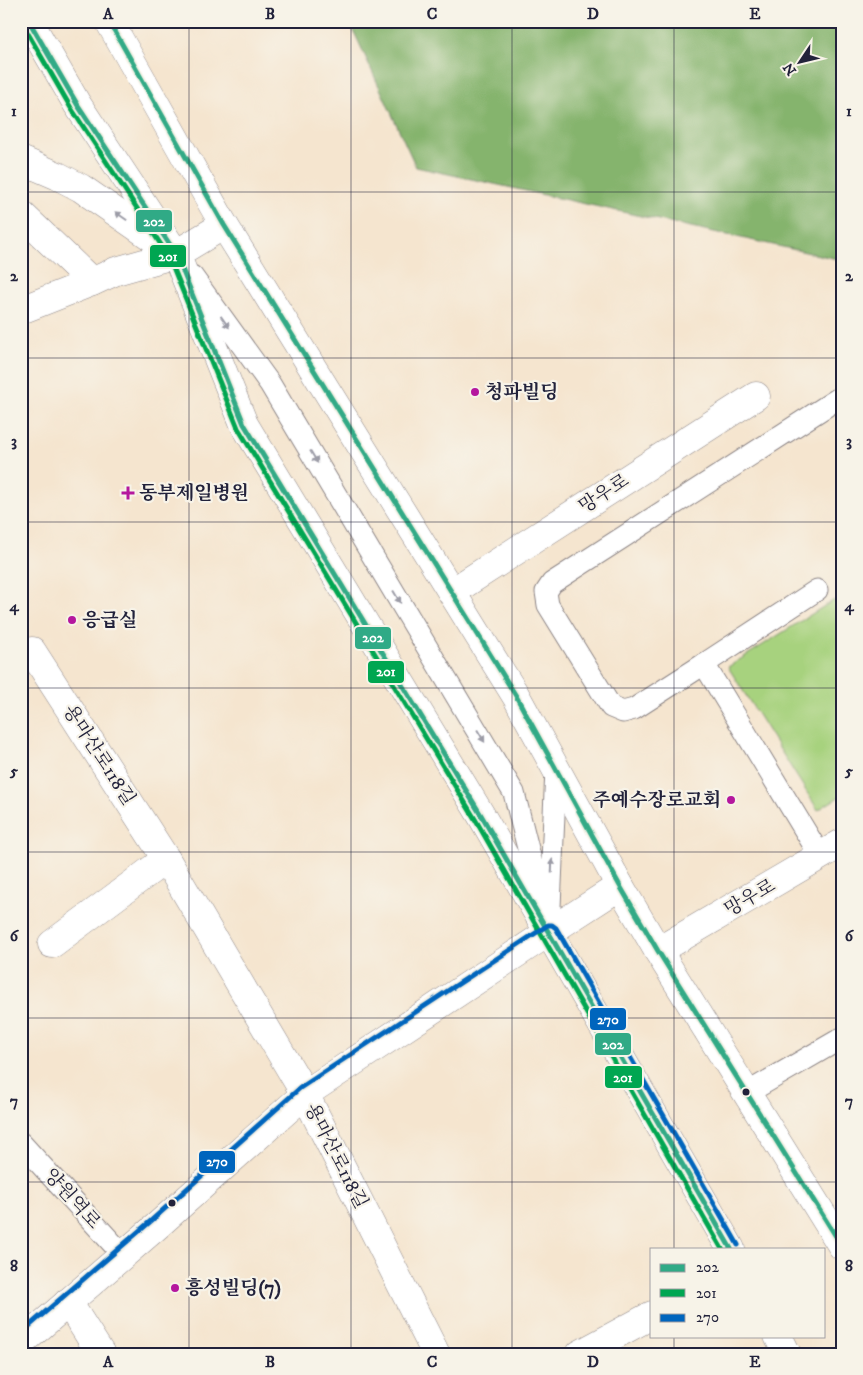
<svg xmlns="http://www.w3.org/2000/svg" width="863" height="1375" font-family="'IM FELL DW Pica','Noto Serif KR',serif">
	<rect width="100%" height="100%" fill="#f7f3e8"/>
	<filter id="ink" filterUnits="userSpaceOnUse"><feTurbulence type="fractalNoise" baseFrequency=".02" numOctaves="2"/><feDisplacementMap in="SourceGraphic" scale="10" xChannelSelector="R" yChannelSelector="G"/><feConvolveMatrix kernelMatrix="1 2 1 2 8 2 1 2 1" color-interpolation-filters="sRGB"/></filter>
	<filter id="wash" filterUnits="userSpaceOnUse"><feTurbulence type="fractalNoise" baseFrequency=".0096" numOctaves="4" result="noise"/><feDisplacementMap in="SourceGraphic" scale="20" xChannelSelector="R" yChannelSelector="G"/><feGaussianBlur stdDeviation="1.12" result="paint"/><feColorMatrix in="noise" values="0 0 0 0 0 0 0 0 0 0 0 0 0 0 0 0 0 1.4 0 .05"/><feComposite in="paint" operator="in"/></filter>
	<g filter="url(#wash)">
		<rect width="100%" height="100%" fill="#f5e5cf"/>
		<path fill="#a7d27e" stroke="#647a5c" d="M834,600l8,13v182l-24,15 -90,-143z"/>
		<path fill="#85b46d" stroke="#546b54" d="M349,21h493v239l-426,-93z"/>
	</g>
	<g filter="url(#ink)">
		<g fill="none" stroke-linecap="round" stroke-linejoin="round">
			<g stroke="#8c8485" stroke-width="23">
				<g id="service">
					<path d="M192,276l78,108 244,409 30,119"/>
					<path d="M704,664l113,-74"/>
					<path d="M821,857l-117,-193 -70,45 -11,3 -12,-5 -63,-102 -2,-13 6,-9 290,-187"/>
					<path d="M550,907l6,-138"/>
					<path d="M747,1093l95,-55"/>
					<path d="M21,1143l102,112"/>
				</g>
			</g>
			<g stroke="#8c8485" stroke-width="29">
				<g id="minor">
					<path d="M21,310l71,-28"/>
					<path d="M452,592l304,-196"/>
					<path d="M32,651l134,208 139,235 131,260"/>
					<path d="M52,944l114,-85"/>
					<path d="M658,951l184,-108"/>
					<path d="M68,1302l33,52"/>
					<path d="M580,1354l72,-39"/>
				</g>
			</g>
			<g stroke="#8c8485" stroke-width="29">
				<g id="tertiary">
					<path d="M21,160l37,16 23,12 95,66"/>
					<path d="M21,214l71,68 24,-11 60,-17 48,-29"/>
					<path d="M21,1343l136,-117 148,-132 244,-162 71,-46"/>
				</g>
			</g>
			<g stroke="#8c8485" stroke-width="29">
				<g id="primary">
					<path d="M29,21l48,83 99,150 68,170 237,391 250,434"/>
					<path d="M109,21l115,204 292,471 104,190 38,65 184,295"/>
					<path d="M778,1336l9,18"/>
				</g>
			</g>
			<use href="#service" stroke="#fff" stroke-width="21"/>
			<use href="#minor" stroke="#fff" stroke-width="28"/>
			<use href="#tertiary" stroke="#fff" stroke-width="28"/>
			<use href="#primary" stroke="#fff" stroke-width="28"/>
			<g stroke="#f7f3e8" stroke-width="9">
				<g id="bus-1">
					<path d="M29,21l48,83 99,150 68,170 237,391 250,434"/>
					<path d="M109,21l115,204 292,471 104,190 38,65 184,295"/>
				</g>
			</g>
			<g stroke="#f7f3e8" stroke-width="9">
				<path id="bus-2" d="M23,25l48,83 98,149 69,171 237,391 247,430"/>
			</g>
			<g stroke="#f7f3e8" stroke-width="9">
				<path id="bus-3" d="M21,1333l131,-113 148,-132 248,-163h4l4,3 182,317"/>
			</g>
			<use href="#bus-1" stroke="#30aa86" stroke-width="5"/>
			<use href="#bus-2" stroke="#00a651" stroke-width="5"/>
			<use href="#bus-3" stroke="#0065bd" stroke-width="5"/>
		</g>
		<defs><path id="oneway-solid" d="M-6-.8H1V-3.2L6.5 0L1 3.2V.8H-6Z" transform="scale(1.25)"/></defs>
		<g fill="#9c9ca7">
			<use href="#oneway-solid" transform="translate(121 216) rotate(-145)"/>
			<use href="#oneway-solid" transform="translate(225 322) rotate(54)"/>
			<use href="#oneway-solid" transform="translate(314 457) rotate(59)"/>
			<use href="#oneway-solid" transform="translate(397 597) rotate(59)"/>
			<use href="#oneway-solid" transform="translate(481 736) rotate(59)"/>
			<use href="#oneway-solid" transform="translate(552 866) rotate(-88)"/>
		</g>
	</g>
	<path fill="none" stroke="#22223b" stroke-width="1" stroke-opacity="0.55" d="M189,21v1333M351,21v1333M512,21v1333M674,21v1228M21,192h821M21,358h821M21,522h821M21,688h821M21,852h821M21,1018h821M21,1182h821M674,1336v18"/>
	<g fill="#b5179e" stroke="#f7f3e8" stroke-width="2">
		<circle cx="475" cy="392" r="5"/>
		<path d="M125.5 485.5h5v5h5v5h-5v5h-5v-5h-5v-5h5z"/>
		<circle cx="72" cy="620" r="5"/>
		<circle cx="731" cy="800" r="5"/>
		<circle cx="175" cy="1288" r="5"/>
	</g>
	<g fill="#22223b" stroke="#f7f3e8" stroke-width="2">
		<circle cx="746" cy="1092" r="4.5"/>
		<circle cx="172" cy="1203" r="4.5"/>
	</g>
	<g text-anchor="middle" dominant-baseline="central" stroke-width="4.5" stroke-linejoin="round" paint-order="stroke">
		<g font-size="19" font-weight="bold" fill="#22223b" stroke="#f7f3e8" text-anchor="start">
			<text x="485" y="392">청파빌딩</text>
			<text x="139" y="493">동부제일병원</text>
			<text x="82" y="620">응급실</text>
			<text x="721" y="800" text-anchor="end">주예수장로교회</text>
			<text x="185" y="1288">흥성빌딩(7)</text>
		</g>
		<g font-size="19" fill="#22223b" stroke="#f7f3e8">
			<text transform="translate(604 494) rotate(-33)">망우로</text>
			<text transform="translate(99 755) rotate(57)">용마산로118길</text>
			<text transform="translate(750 898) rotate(-30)">망우로</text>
			<text transform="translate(336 1156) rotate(63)">용마산로118길</text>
			<text transform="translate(72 1199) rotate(48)">양원역로</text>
		</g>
	</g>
	<g stroke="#f7f3e8" stroke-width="2">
		<rect x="135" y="209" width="38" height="24" rx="5" fill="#30aa86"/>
		<rect x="149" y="244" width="38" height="24" rx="5" fill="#00a651"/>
		<rect x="354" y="626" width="38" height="24" rx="5" fill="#30aa86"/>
		<rect x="367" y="660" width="38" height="24" rx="5" fill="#00a651"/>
		<rect x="589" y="1007" width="38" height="24" rx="5" fill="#0065bd"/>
		<rect x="594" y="1032" width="38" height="24" rx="5" fill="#30aa86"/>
		<rect x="604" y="1065" width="39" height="24" rx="5" fill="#00a651"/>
		<rect x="198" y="1150" width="38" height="24" rx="5" fill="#0065bd"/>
	</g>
	<g font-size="14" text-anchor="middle" font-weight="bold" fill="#fff">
		<text x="154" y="226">202</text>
		<text x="168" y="261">201</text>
		<text x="373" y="642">202</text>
		<text x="386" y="676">201</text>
		<text x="608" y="1024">270</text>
		<text x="613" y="1049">202</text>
		<text x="623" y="1082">201</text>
		<text x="217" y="1166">270</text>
	</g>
	<rect width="863" height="1375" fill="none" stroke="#f7f3e8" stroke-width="55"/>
	<rect x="650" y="1248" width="175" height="90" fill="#f7f3e8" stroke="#a29fa3"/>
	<rect x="660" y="1264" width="25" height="8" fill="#30aa86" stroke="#a29fa3"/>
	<text x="696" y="1272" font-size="15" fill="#22223b">202</text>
	<rect x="660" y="1289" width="25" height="8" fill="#00a651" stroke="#a29fa3"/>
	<text x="696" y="1298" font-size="15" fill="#22223b">201</text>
	<rect x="660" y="1314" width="25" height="8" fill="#0065bd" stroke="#a29fa3"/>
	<text x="696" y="1322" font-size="15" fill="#22223b">270</text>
	<g transform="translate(800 62) rotate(235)" stroke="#f7f3e8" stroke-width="4" paint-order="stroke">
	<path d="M0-4L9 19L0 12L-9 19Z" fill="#22223b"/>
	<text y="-8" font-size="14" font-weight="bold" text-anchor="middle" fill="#22223b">N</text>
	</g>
	<rect x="28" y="28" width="808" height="1320" fill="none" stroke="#22223b" stroke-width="2"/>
	<g font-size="16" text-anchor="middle" font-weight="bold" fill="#22223b">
		<text x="108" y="19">A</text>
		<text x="270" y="19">B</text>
		<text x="432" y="19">C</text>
		<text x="593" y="19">D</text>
		<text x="755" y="19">E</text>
		<text x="14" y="116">1</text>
		<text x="849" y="116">1</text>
		<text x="14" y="281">2</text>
		<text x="849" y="281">2</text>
		<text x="14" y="446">3</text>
		<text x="849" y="446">3</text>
		<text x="14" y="611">4</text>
		<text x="849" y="611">4</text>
		<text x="14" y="776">5</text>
		<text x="849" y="776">5</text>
		<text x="14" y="941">6</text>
		<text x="849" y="941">6</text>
		<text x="14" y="1106">7</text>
		<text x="849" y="1106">7</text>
		<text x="14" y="1271">8</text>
		<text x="849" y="1271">8</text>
		<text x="108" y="1367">A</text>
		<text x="270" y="1367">B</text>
		<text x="432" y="1367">C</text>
		<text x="593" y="1367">D</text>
		<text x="755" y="1367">E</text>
	</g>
</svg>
